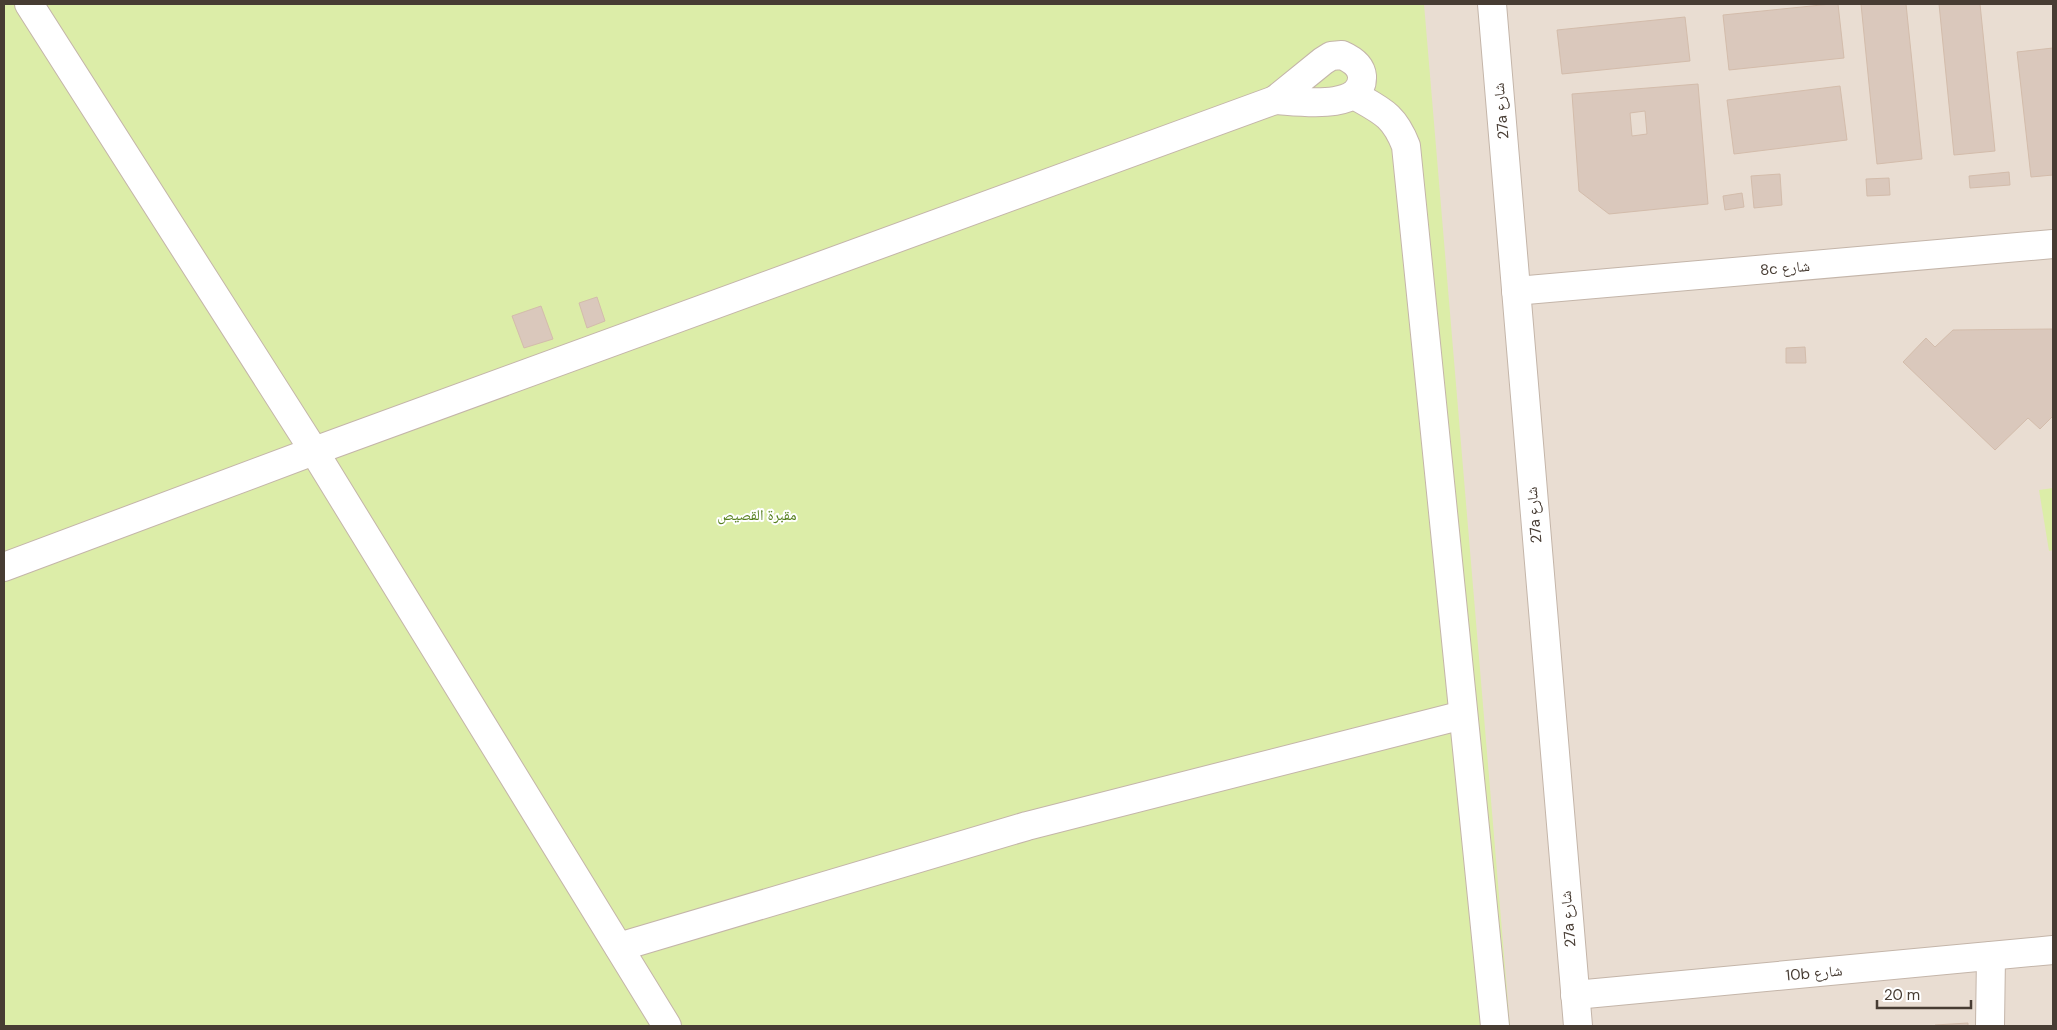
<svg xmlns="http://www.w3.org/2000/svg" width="2057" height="1030" font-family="'DM Sans','Noto Naskh Arabic',sans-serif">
	<rect width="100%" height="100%" fill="#f4ede5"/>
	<rect fill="#e9ddd2" x="4" y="4" width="2049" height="1022"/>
	<g fill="#dceda8">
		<path d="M4,4h1420l86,1022h-1506z"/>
		<path d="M2053,488v62l-4,1 -10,-61z"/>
	</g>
	<g fill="#dac8bc" stroke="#d3bcab" fill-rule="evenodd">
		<path d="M1831,4h7l6,54 -115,12 -6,-55z"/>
		<path d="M1861,4h45l16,155 -45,5z"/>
		<path d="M1939,4h41l15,147 -41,4z"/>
		<path d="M1685,17l5,44 -128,13 -5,-44z"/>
		<path d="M2053,48v127l-22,2 -14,-125z"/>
		<path d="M1698,84l10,120 -99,10 -30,-23 -7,-97zM1645,111l2,23 -15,2 -2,-23z"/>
		<path d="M1840,86l7,54 -113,14 -7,-54z"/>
		<path d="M2009,172l1,13 -40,3 -1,-12z"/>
		<path d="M1780,174l2,31 -28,3 -3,-32z"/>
		<path d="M1889,178l1,17 -23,1 -1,-17z"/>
		<path d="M1742,193l2,14 -19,3 -2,-14z"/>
		<path d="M597,297l8,24 -18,7 -8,-25z"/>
		<path d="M541,306l12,33 -29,9 -12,-32z"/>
		<path d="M2052,329l1,2v85l-13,13 -12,-11 -33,32 -92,-88 23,-24 9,9 18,-17z"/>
		<path d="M1805,347l1,16h-20v-15z"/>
		<path d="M1968,1023v3h-33v-1z"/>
	</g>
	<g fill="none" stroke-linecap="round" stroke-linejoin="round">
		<g stroke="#c4b5a9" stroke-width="30">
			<g id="minor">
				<path d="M29,4l285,447 353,575"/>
				<path d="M1492,4l86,1022"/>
				<path d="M1342,55c9,4 19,10 20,21 2,36 -65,25 -87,24l48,-39 8,-5z"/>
				<path d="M1354,95c28,16 40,20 52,51l89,880"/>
				<path d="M1516,291l537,-47"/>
				<path d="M4,567l310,-116 961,-351"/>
				<path d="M619,947l408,-121 436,-111"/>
				<path d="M1575,995l478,-45"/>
				<path d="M1990,1026l1,-70"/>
			</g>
		</g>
		<use href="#minor" stroke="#fff" stroke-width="28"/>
	</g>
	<g text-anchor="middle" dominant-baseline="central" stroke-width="4" stroke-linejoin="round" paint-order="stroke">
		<g font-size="15" fill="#473c33" stroke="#fff">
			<text transform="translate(1501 111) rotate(-95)">27a شارع</text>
			<text transform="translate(1785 268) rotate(-5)">8c شارع</text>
			<text transform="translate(1534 515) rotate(-95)">27a شارع</text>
			<text transform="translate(1568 919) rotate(-95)">27a شارع</text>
			<text transform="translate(1814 973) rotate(-5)">10b شارع</text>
		</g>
		<g font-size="15" fill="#578020" stroke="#fff">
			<text x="757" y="515">مقبرة القصيص</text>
		</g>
	</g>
	<rect width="2057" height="1030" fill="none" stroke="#473c33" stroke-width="10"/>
	<path d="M1877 1000v8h94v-8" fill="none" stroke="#473c33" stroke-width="2.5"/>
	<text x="1884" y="1000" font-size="15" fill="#473c33" stroke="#ffffff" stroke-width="4" paint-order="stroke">20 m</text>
</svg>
